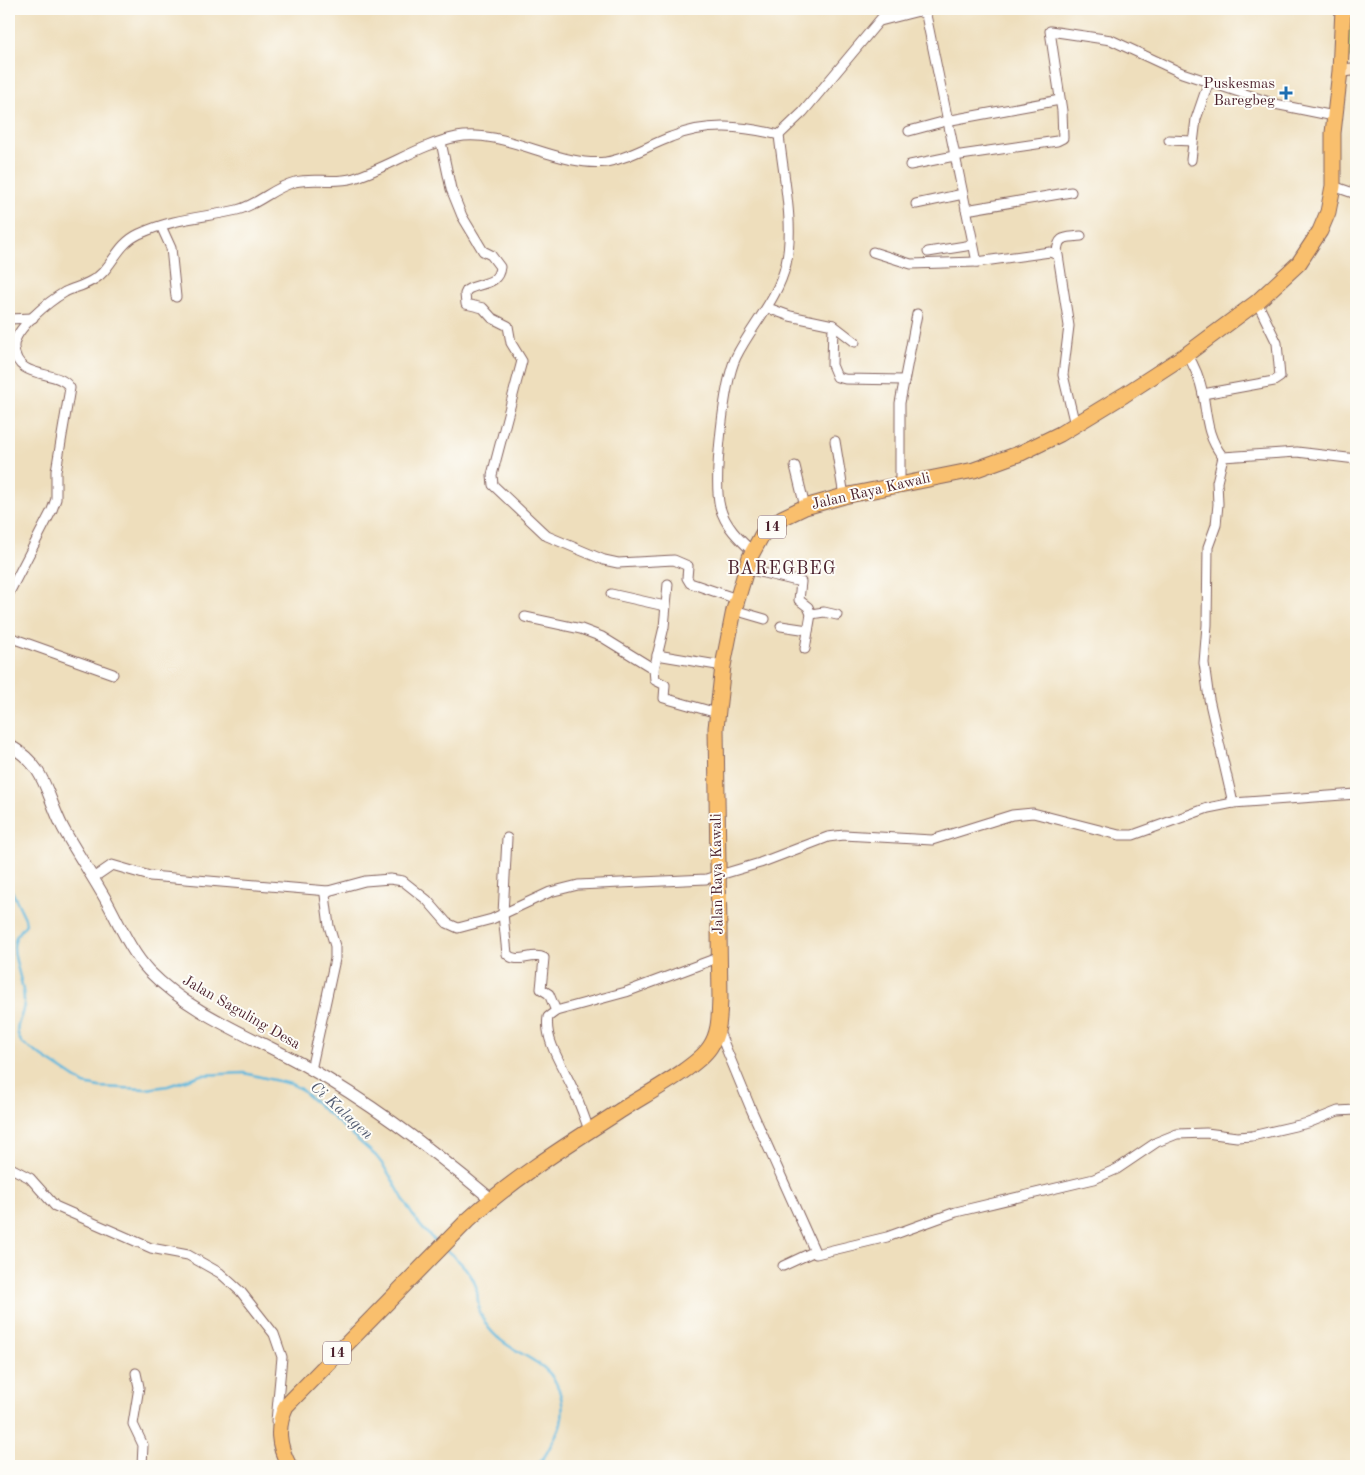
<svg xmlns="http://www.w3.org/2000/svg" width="1365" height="1475" font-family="'Old Standard TT',serif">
	<rect width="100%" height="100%" fill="#fdfcf7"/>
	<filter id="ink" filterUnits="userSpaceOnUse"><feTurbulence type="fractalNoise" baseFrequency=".02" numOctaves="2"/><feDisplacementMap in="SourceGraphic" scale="10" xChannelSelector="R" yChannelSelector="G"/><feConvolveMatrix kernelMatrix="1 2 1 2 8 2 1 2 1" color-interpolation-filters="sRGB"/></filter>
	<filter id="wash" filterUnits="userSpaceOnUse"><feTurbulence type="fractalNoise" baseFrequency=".0096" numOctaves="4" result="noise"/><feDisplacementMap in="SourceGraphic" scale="20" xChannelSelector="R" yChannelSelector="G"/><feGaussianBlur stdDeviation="1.12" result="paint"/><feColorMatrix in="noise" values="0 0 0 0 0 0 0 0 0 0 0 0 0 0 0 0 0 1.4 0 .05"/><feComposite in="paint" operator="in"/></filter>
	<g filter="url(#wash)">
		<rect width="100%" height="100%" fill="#eedebc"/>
		<path fill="#bbcc6f" stroke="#82764d" d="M1346,9h10v50h-4l-6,-3z"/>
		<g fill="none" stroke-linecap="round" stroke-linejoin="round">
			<g stroke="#60b8dd" stroke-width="2.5">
				<path d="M9,885l16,33 1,6 -10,13 -2,9c0,19 11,38 10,57 -1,18 -13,22 -2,40l62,41 15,3 48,2 21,-3 33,-11 43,-2 47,11 8,4 77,68c25,29 29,61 62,87"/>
				<path d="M446,1250c12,9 30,26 31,42 2,14 0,19 9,32 14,22 37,28 57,43 20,16 25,47 13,68 -6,11 -11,25 -21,31"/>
			</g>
		</g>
	</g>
	<g filter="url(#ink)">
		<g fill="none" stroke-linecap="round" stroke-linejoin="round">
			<g stroke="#83625e" stroke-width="11">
				<g id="minor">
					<path d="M880,21l39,-10 7,4 51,247 73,-10 8,3 11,71 -6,49 12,50"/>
					<path d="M909,131l37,-10 114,-21"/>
					<path d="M779,135l24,-23 86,-103"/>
					<path d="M1169,140l23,1"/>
					<path d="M441,142l10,47 11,27 21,35 8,4 9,12c-2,19 -20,15 -33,23l-2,4 1,10 17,4 9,10 16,8 3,17 11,18 -30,114 1,10 54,51 57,24 14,3 56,-3 14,6 -1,12 3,5 47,16"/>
					<path d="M1191,160l5,-41 13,-38"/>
					<path d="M910,165l44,-9 103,-15 6,-3 -1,-27 -12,-80 61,9 71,33 93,31 59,12"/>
					<path d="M1333,186l23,8"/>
					<path d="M916,204l47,-10"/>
					<path d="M966,210l105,-18"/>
					<path d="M161,226l10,22 5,49"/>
					<path d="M873,252l38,12 66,-2"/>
					<path d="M928,252l44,-7"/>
					<path d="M1057,253c1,-18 8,-15 24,-17"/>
					<path d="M768,308l22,8 43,9 22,17"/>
					<path d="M9,319l24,-1"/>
					<path d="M833,325l-1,40 5,12 8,2 59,1"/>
					<path d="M1187,354c7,11 13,26 16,40 4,24 4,43 20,63l74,-5 59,7"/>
					<path d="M1203,394l71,-13 6,-4 -3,-34 -20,-41"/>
					<path d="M835,441l9,55"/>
					<path d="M1223,457l-6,25 1,22 -2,21 -8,22 -1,78 -3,38 5,36 24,104"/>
					<path d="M795,466l10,41"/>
					<path d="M900,485v-82l17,-89"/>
					<path d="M747,569l54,13 -2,18 9,7 3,7 -6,35"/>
					<path d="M668,584l-4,43 -10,42 1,11 10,5 -1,13 53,15"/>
					<path d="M9,593l43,-83 4,-11v-28l14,-83c-11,-20 -53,-6 -56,-40 -2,-18 37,-48 51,-56 8,-4 18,-6 26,-11 21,-10 24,-36 48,-47 35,-16 62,-16 98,-24 21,-5 37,-23 58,-28 19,-5 38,2 59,-4 35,-11 67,-34 103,-41 46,-9 103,31 149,25 24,-4 43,-17 65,-25 36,-15 71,-11 108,-2 4,40 16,90 7,129 -8,35 -34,61 -50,93 -12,25 -23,123 -16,150 5,19 19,32 33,45"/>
					<path d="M611,594l54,12"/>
					<path d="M734,610l31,9"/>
					<path d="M811,614l13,-2 13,3"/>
					<path d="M525,617l56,12 21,8 52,32"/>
					<path d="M781,626l27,4"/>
					<path d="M9,637l104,37"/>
					<path d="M657,655l66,11"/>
					<path d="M507,838l-4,76 4,40c10,11 25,-2 37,4l-3,31 8,5 7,17"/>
					<path d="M93,878l19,-13 38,11 178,15 37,-10 25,-2 13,2 24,19 20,23 11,5 34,-9 58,-27 28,-7 128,-6 54,-16 68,-26 16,-2 88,5 80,-25 21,-2 86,22h14l75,-27 25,-5 123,-9"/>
					<path d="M718,1029l33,80 65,145 71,-17 69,-25 138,-33 23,-10 40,-27 20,-8 29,-1 31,4 15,-1 56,-13 30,-12 18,-1"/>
					<path d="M311,1070l24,-111v-13l-6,-20 -4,-31 3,-4"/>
					<path d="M589,1130c-5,-14 -10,-29 -17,-43 -9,-20 -28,-47 -24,-70l8,-6 70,-19 94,-35"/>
					<path d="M9,1167l21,11 25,28 96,42 37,7 32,18 21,19 33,42 8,23 -6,64"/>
					<path d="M783,1266l30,-14"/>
					<path d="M136,1373l3,14 -6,37 10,21 -1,21"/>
				</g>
			</g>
			<g stroke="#83625e" stroke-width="13">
				<path id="tertiary" d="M9,745c38,22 36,48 54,83 13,24 29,47 43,72 13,23 24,51 43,71 43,44 105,66 158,96 66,37 126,83 184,132"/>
			</g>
			<g stroke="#83625e" stroke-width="14">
				<path id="secondary" d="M1340,71l16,-2"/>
			</g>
			<g stroke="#83625e" stroke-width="17">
				<path id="trunk" d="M289,1466c-11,-21 -13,-38 -3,-60l182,-186c47,-43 102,-77 155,-111 23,-15 73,-41 87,-62 10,-15 9,-31 10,-48l-4,-271 7,-62 11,-56 16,-53 12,-22 20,-17 23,-11 39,-11 130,-26 47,-17 39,-19 64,-39 63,-41 70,-52 42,-39 21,-32 8,-19 5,-26v-53l7,-62 3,-62"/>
			</g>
			<use href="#minor" stroke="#fff" stroke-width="9"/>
			<use href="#tertiary" stroke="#fff" stroke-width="11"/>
			<use href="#secondary" stroke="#fde5c5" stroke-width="12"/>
			<use href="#trunk" stroke="#f9bf6d" stroke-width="15"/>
		</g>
	</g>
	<path fill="#1f6fb2" stroke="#fdfcf7" stroke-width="2" d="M1283.5 85.5h5v5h5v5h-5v5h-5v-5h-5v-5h5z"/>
	<g text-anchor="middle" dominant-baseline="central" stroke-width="4" stroke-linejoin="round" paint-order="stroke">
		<g fill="#fdfcf7" stroke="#806168" stroke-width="1">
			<rect x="758" y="515.5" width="28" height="23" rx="4"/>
			<rect x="323" y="1341.5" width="28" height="23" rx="4"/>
		</g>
		<g font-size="14" font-weight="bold" fill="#4a1f2b">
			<text x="772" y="527">14</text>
			<text x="337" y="1353">14</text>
		</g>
		<g font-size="15" fill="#4a1f2b" stroke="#fdfcf7" text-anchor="end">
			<text x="1275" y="84">Puskesmas<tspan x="1275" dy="17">Baregbeg</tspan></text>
		</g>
		<g font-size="15" fill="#4a1f2b" stroke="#fdfcf7">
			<text transform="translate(871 492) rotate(-13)">Jalan Raya Kawali</text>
			<text transform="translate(718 874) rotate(-91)">Jalan Raya Kawali</text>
			<text transform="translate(241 1013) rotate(30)">Jalan Saguling Desa</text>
		</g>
		<g font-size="16" font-style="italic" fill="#535c72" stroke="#fdfcf7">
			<text transform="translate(341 1111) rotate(42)">Ci Kalagen</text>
		</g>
		<g font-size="18" letter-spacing="1" fill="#4a1f2b" stroke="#fdfcf7">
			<text x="782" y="569">BAREGBEG</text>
		</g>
	</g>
	<rect width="1365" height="1475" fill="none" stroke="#fdfcf7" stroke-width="30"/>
</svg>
